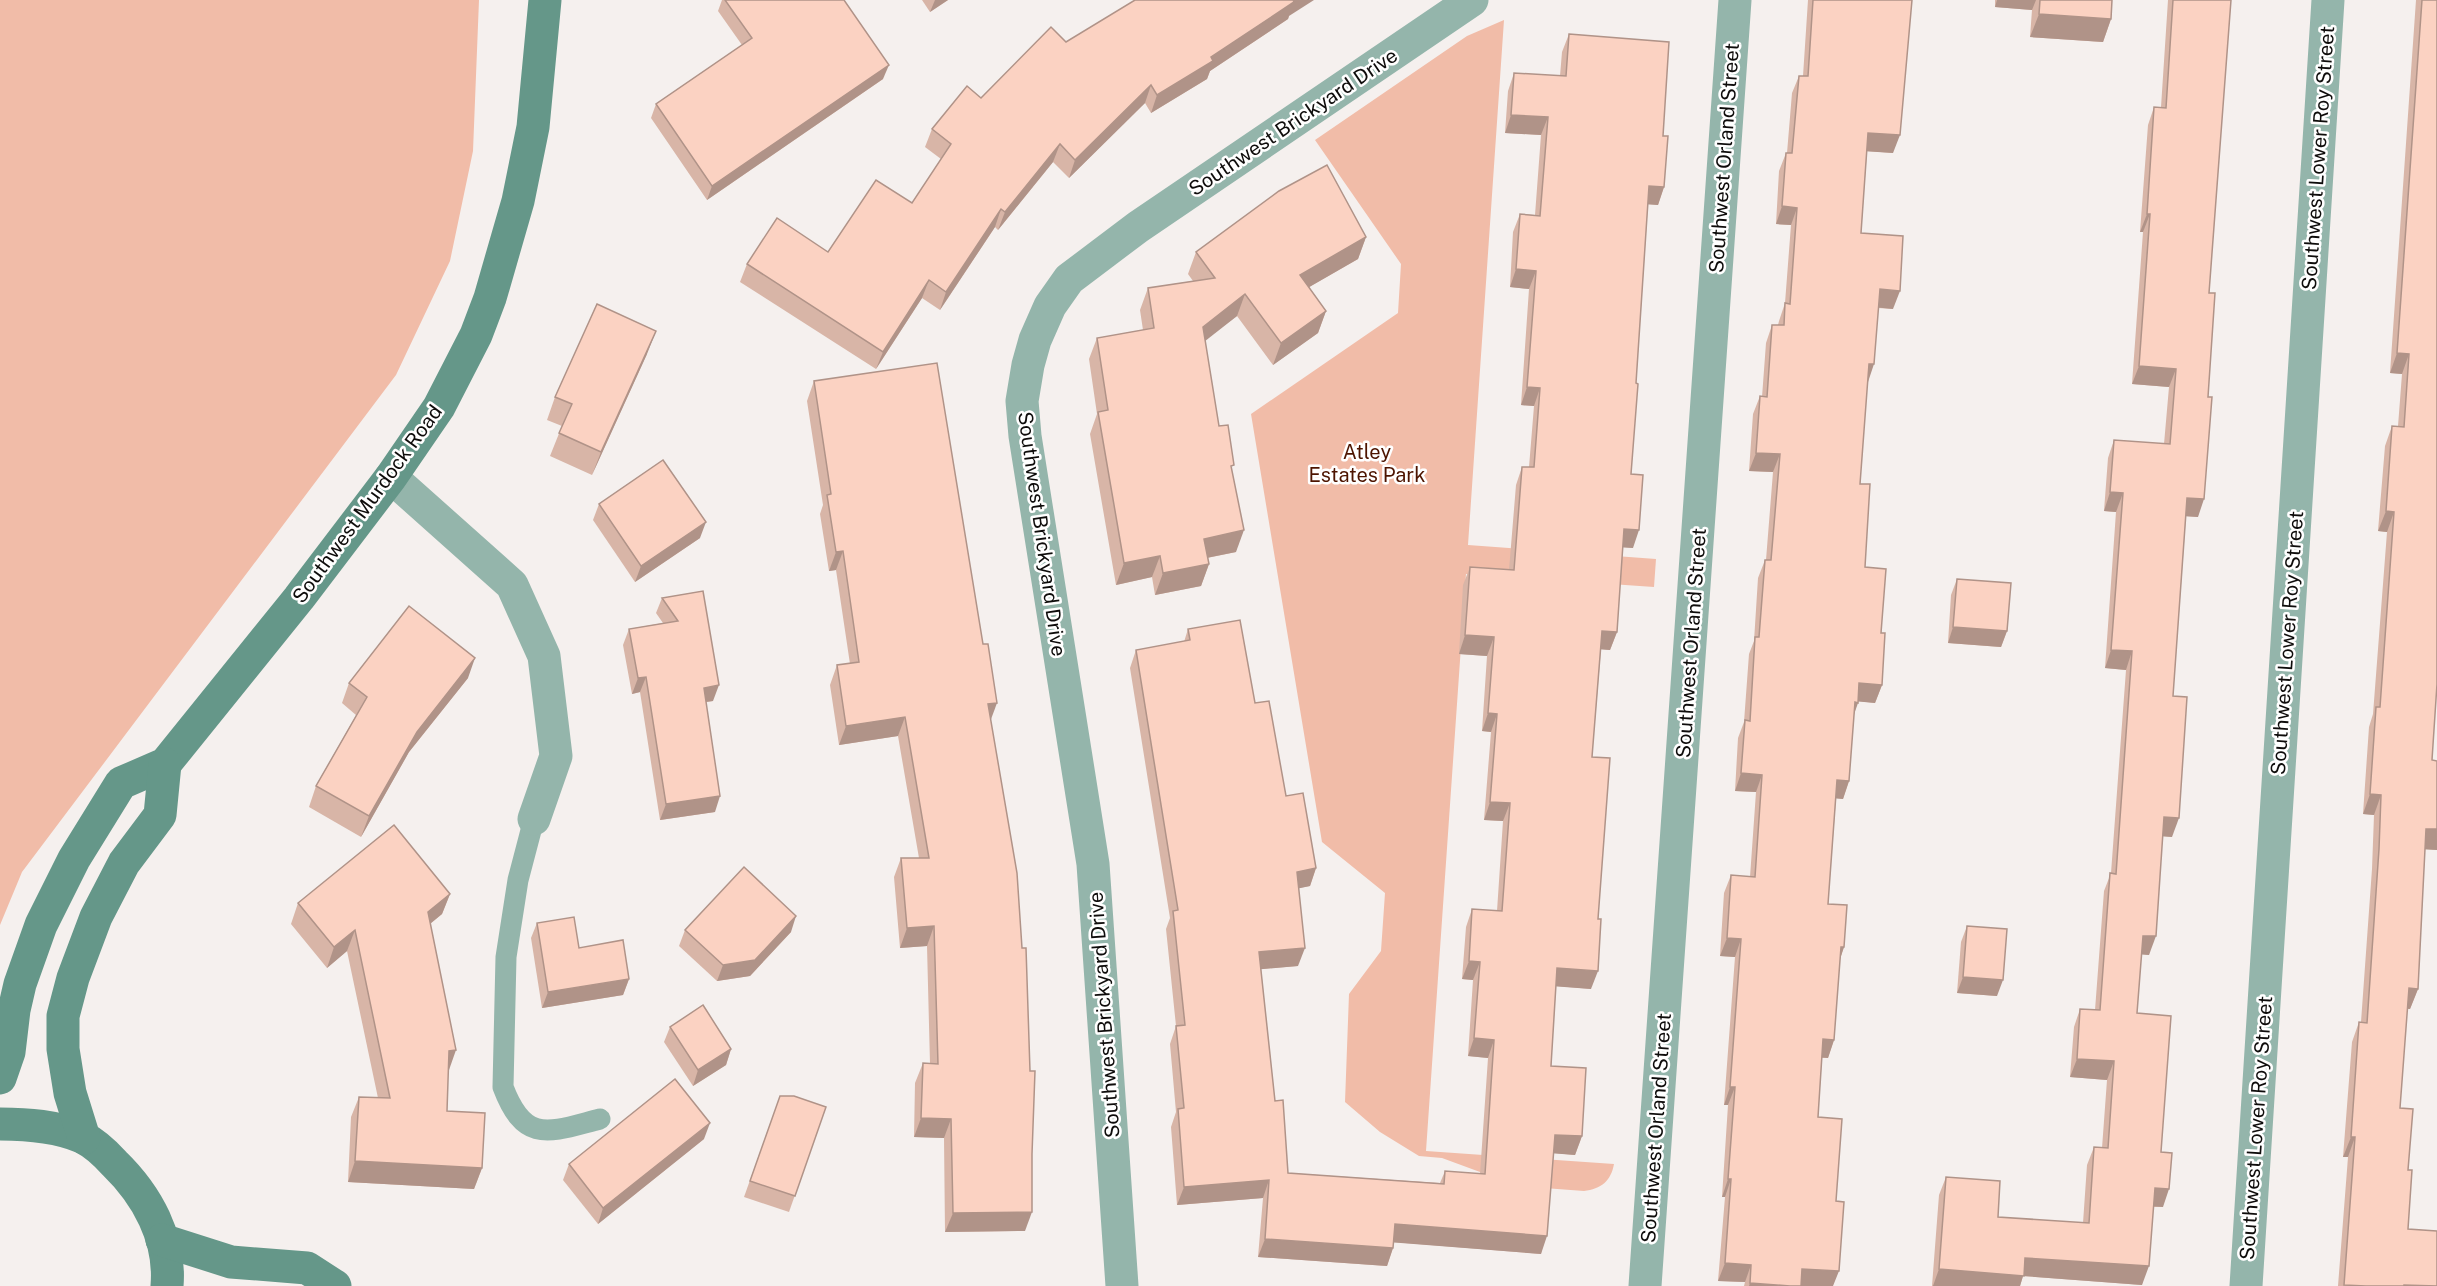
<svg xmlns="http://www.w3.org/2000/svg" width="2437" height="1286" font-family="'Public Sans',sans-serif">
	<rect width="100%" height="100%" fill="#f5f0ee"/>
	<g fill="#f1bca8">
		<path d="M0,0h479l-6,151 -23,110 -54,114 -374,497 -22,53z"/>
		<path d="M1504,20l-36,525 188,14 -2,28 -188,-13 -40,577 188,13c-3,17 -13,25 -30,27l-66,-5 -76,-28 -23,-2 -39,-24 -35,-30 4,-108 32,-43 4,-58 -63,-51 -71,-428 147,-101 3,-49 -86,-124 152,-104z"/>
	</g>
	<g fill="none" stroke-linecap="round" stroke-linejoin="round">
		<path stroke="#94b5ab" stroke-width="21" d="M534,819l-16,61 -12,77 -3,130c22,58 46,45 97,32"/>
		<g stroke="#94b5ab" stroke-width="33">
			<path d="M391,477l121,108 32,71 12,100 -22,63"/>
			<path d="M1122,1286l-29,-422 -68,-428 -3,-35 6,-36 7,-25 15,-34 19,-27 69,-52 334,-227"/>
			<path d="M1645,1286l90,-1286"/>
			<path d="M2246,1286l82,-1286"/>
		</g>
		<g stroke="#659789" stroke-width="33">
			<path d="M0,1078l9,-26 5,-42 6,-26 21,-59 33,-66 47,-76 44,-19 134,-166 92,-121 48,-70 37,-72 14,-37 28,-97 15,-74 12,-127"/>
			<path d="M0,1124c28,0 56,2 82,13 12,6 23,16 32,26 33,32 57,75 53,123"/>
			<path d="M84,1138l-14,-45 -7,-44v-33l10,-38 23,-61 28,-54 36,-48 5,-51"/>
			<path d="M162,1240l69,22 76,6 28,18"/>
		</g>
	</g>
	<g fill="#d8b5a7">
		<path d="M722,0h122l39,79 -176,121 -56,-82 5,-14 86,-59 -24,-34z"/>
		<path d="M922,0h26l-18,12z"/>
		<path d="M1808,0h104l-19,153 -26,-2 -6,82 32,76 -15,-1 -11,74 -7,102 5,83 16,66 1,52 -7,18 -17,-2 -4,13 -5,67 -6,18 -7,-1 -8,106 16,43 -4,12 -6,81 -6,18h-6l-4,59 18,84 -3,85h-89l1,-4 -27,-1 7,-84h-3l6,-92h-4l11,-148 -15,-1 4,-63 7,-18 19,2 6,-85 -21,-1 3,-53 6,-16 5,-68 5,-13 4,-63 7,-18h1l7,-88 -24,-1 4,-57 7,-18 2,1 4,-54 6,-18h6l1,-4 6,-18 6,-78 -15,-1 3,-53 7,-18h1l5,-60 7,-17h4z"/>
		<path d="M1995,0h117l-1,19 -8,23 -73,-5 2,-27 -37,-3z"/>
		<path d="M2168,0h63l-22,293 -11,224 -12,-1 -13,180 -1,141 -9,-1 -14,119 -8,-1 -4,59 24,139 2,55h-10l-11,78 -119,-9 -3,10h-88l7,-91 7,-18 52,40 85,6 4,-58 7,-18 8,1 5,-68 -37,-3 4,-50 6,-18 15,1 9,-119 7,-18 15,-203 -21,-2 11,-156 -12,-1 4,-53 6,-18 50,4 5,-57 -37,-3 11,-152h-3l8,-107 6,-18h7z"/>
		<path d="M2416,0h21l-5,760 5,1v89l-12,-1 -7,140 -8,20h-3l-7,99 8,62v59l29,57h-99l10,-129h-5l9,-115 7,-20h2l11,-153 2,-54 -11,-1 6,-87 4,-13 14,-182 -9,-1 7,-85 7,-20h6l4,-52 -12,-1z"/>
		<path d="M1289,16l-1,3 -78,52 -3,8 -56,34 -6,-10 -76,75 -16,-16 -55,68 -3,-3 -55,83 -18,-12 -46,71 -136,-87 7,-18 81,-12 84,-49 29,-44 -16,-12 7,-18 49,-31 85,-56z"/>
		<path d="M1569,34l94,102 1,51 -6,18 -10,-1 -12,179 -5,91 2,74 -11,-1 -5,85 -7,18 -9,-1 -9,108 -1,232 -35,-3 -5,80 31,70 -7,19 -21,-2 -13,101 -148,-12v6l-6,18 -129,-9 5,-59 -86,7 -6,-78 5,-15 -6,-68 6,-18 -10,-97 4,-11 -40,-250 6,-18 48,-8 4,-13 67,74 31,93 30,72 -6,18 -11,2 -1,78 -37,3 14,132 13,72 152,10 5,-12 35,3 8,-116 -20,-2 5,-76 -11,-1 4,-52 6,-18 25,2 6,-90 -19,-1 7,-88 -9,-1 5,-75 -28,-2 4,-69 7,-18 39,3 7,-85 6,-18h7l5,-61 -13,-1 8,-116 -19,-2 3,-55 7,-18 15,1 6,-80 -36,-2 3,-42 6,-18 46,3 2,-24z"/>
		<path d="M1366,237l-8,22 -49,28 17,24 -8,22 -45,32 -36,-49 -32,24 14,86 13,45 4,81 -29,6 2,6 -8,22 -46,9 -3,-18 -36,8 -26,-151 7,-20 -8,-55 8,-21 46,-8 -3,-20 8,-22 45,-7 -5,-7 8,-22z"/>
		<path d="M647,354l-55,121 -42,-19 12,-30 -15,-6 8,-23z"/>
		<path d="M814,381l177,341 34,509 -80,1 -1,-94 -30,-1 1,-54 8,-20 7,1 -3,-118 -27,2 -6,-71 7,-19h18l-21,-122 -59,9 -9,-60 7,-20 13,-1 -14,-94 -7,1 -9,-57 3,-9 -16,-104z"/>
		<path d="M599,504l101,34 -65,44 -42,-62z"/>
		<path d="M1957,579l50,52 -6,16 -53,-4 3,-48z"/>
		<path d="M703,591l10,110 -7,1 9,110 -55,8 -20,-128 -8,2 -9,-49 6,-16 34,-6 -7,-10 6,-15z"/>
		<path d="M468,678l-59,74 -48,85 -52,-30 7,-21 40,-71 -14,-12 7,-20z"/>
		<path d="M450,894l-8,20 -12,10 18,146 -1,41 35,57 -8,21 -126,-7 3,-65 8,-20 19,1 -31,-147 -20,17 -36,-44 7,-21z"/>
		<path d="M537,923l92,56 -6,16 -81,13 -11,-70z"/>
		<path d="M1967,926l30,70 -40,-3 4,-51z"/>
		<path d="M685,930l106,2 -41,44 -33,5 -38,-35z"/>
		<path d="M670,1027l61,22 -5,16 -33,21 -29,-44z"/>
		<path d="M780,1096l46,11 -37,105 -45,-15z"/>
		<path d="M704,1139l-106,85 -35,-44 6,-16z"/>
	</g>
	<g fill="#b09388">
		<path d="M935,0h13l-18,12z"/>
		<path d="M1293,0h21l-25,16 -1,3 -78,52 -3,8 -56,34 6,-18z"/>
		<path d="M1997,0h39l-4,10 -37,-3z"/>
		<path d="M2039,14l72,5 -8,23 -73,-5z"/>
		<path d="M889,65l-6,14 -176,121 5,-14z"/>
		<path d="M1151,85l-6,18 -76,75 6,-18z"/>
		<path d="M1511,115l37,2 -7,18 -36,-2z"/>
		<path d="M1868,133l32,2 -7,18 -31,-2z"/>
		<path d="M1060,144l-7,18 -55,68 7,-18z"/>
		<path d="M1649,186l15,1 -6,18 -15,-1z"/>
		<path d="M1782,206l15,2 -6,17 -15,-1z"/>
		<path d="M1001,209l-6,18 -55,83 6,-18z"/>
		<path d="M2147,214h3l-7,18h-3z"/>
		<path d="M1366,237l-8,22 -66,38 8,-22z"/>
		<path d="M1516,269l20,2 -7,18 -19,-2z"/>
		<path d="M929,280l-7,18 -46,71 7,-17z"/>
		<path d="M1880,289l20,2 -7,18 -20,-2z"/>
		<path d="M1245,294l-8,22 -42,33 8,-22z"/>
		<path d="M1326,311l-8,22 -45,32 8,-22z"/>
		<path d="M656,331l-9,23 -55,121 9,-23z"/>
		<path d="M2397,353l12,1 -7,20 -12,-1z"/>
		<path d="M1869,364h5l-6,18h-6z"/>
		<path d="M2139,366l37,3 -7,18 -37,-3z"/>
		<path d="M1527,387l13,1 -6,18 -13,-1z"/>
		<path d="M1756,453l24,1 -7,18 -24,-1z"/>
		<path d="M2110,492l13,1 -7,19 -12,-1z"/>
		<path d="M2187,498l17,1 -6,18 -17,-1z"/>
		<path d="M2386,511l8,1 -7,20 -9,-1z"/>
		<path d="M706,522l-6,16 -65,44 6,-16z"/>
		<path d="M1624,529l15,1 -6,18 -16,-1z"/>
		<path d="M1244,530l-8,22 -40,8 8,-21z"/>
		<path d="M843,551l-7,19 -7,1 7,-19z"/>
		<path d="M1160,556l-8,21 -36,8 8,-22z"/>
		<path d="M1209,564l-8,22 -46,9 8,-22z"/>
		<path d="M1953,627l54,4 -6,16 -53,-4z"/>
		<path d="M1602,631l15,1 -7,18 -14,-1z"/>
		<path d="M1465,635l29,2 -7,19 -28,-2z"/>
		<path d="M2111,650l21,1 -6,19 -21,-2z"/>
		<path d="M475,658l-7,20 -59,74 -48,85 8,-21 48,-84z"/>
		<path d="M646,677l-6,15 -8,2 6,-16z"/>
		<path d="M1859,683l23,2 -7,18 -22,-2z"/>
		<path d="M719,685l-6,16 -15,2 6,-15z"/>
		<path d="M1855,702l3,1 -6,17z"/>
		<path d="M997,703l-7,19 -2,-18z"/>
		<path d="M1488,713l9,1 -6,18 -9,-1z"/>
		<path d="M905,717l-7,19 -59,9 7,-19z"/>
		<path d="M1741,773l21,2 -6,17 -21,-1z"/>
		<path d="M1837,780l12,1 -6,18 -12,-1z"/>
		<path d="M2370,794l11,1 -7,20 -11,-1z"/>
		<path d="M720,796l-5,16 -55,8 6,-16z"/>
		<path d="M1490,802l20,1 -7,18 -19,-1z"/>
		<path d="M2164,817l15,1 -7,19 -14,-1z"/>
		<path d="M2426,829h11v21l-18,-1z"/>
		<path d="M1316,868l-6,18 -19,4 6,-18z"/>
		<path d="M450,894l-8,20 -22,18 8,-20z"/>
		<path d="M796,916l-5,16 -41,44 -33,5 6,-16z"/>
		<path d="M934,926l-7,20 -27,2 7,-20z"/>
		<path d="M355,930l-8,21 -20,17 7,-21z"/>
		<path d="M2143,936h13l-7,19 -13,-1z"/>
		<path d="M1727,938l14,1 -6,18 -15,-1z"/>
		<path d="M1841,947h3l-6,18z"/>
		<path d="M1305,948l-7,18 -46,4 7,-18z"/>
		<path d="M1469,961l11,1 -7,18 -11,-1z"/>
		<path d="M1557,968l41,3 -7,18 -40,-3z"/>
		<path d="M1963,977l40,3 -6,16 -40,-3z"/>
		<path d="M629,979l-6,16 -81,13 6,-16z"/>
		<path d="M2409,988l9,1 -8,20 -8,-1z"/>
		<path d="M1474,1038l20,2 -6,18 -20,-2z"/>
		<path d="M1823,1039l11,1 -6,18 -11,-1z"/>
		<path d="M731,1049l-5,16 -33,21 5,-16z"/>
		<path d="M456,1050l-7,20v-19z"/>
		<path d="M2077,1059l37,2 -7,19 -37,-3z"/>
		<path d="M1730,1087h5l-7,18h-4z"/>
		<path d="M921,1118l30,1 -7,19 -30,-1z"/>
		<path d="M710,1123l-6,16 -106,85 5,-16z"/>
		<path d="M1555,1135l27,1 -7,19 -26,-2z"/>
		<path d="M2351,1137h4l-7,20h-5z"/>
		<path d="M355,1161l127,7 -8,21 -126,-7z"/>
		<path d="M1728,1179h3l-6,18h-3z"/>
		<path d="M1269,1180l-6,18 -86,7 7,-18z"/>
		<path d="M2155,1188l14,1 -6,18 -15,-1z"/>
		<path d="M1032,1212l-7,19 -80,1 8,-19z"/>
		<path d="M1395,1224l152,12 -6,18 -153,-12z"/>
		<path d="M1265,1239l128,9 -6,18 -129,-9z"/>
		<path d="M2025,1258l124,8 -7,19 -119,-9 -3,10h-87l6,-17z"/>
		<path d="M1725,1263l26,2 -6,17 -27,-1z"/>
		<path d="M1802,1269l37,2 -6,15h-37z"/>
		<path d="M1750,1283l40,3h-41z"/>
	</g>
	<g fill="#fbd2c2" stroke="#b09388" stroke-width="1.5">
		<path d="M725,0h119l45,65 -177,121 -56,-82 96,-66z"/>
		<path d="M1135,0h158l1,2 -83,55 2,4 -56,34 -6,-10 -76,75 -15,-16 -55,68 -4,-3 -55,83 -17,-12 -46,72 -136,-88 30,-46 51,34 48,-72 36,23 39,-59 -19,-15 35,-43 14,12 70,-71 15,15z"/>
		<path d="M1813,0h99l-12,135 -32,-2 -7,100 42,3 -3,55 -20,-2 -6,75h-5l-9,120h10l-5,83 21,2 -5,64h4l-3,52 -23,-2 -1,20 -3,-1 -6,79 -12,-1 -9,124 19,1 -3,42h-3l-7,93 -11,-1 -5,78 24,2 -6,82 8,1 -5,69 -37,-2 -1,17h-11l-40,-3 1,-18 -26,-2 6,-84h-3l7,-92h-5l11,-148 -14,-1 4,-63 24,2 7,-102 -21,-2 4,-53 5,1 5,-84h4l6,-77h6l9,-106 -24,-1 4,-57 7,1 5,-72h12l1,-22 5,1 7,-96 -15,-2 4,-53h6l7,-77h9z"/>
		<path d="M2040,0h72l-1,19 -72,-5z"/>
		<path d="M2173,0h58l-22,293h6l-7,104h4l-8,102 -17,-1 -14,198 14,1 -8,121 -15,-1 -8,119h-13l-6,77 34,3 -10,136 11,1 -3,36 -14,-1 -6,78 -124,-8 -1,18 -85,-7 7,-92 54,4 -2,36 91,6 5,-76 14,1 6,-87 -37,-2 3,-50 20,1 10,-137 6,1 16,-223 -21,-1 12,-157 -13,-1 4,-52 56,4 6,-75 -37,-3 11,-152h-3l7,-107 12,1z"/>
		<path d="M2422,0h15v684l-5,76 5,1v68h-11l-8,160 -9,-1 -9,120 13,1 -5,61h4l-4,59 29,2v55l-33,-1v1h-38l-22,-1 11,-148h-4l8,-115 8,1 12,-174 2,-54 -11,-1 6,-87h4l14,-195 -8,-1 6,-85 12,1 5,-73 -12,-1z"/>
		<path d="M1569,34l100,8 -6,94h5l-4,51 -15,-1 -13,197 2,1 -7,90 12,1 -4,55 -15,-1 -7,103 -15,-1 -10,126 18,1 -12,161h3l-3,52 -41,-3 -6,98 35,2 -4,68 -27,-1 -8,101 -152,-12 -2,24 -128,-9 4,-59 -85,7 -6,-78 6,-1 -8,-82 9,-1 -12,-114 5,-1 -42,-260 54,-10 -2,-11 52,-9 15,83 14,-2 17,95 17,-3 13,75 -19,4 8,76 -46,4 16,149 8,-1 5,73 156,11 1,-13 40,3 9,-134 -20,-2 6,-76 -11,-1 3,-52 30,2 8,-108 -20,-1 7,-88 -9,-1 6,-76 -29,-2 5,-68 44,3 8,-103h12l6,-79 -13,-1 9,-116 -20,-2 4,-55 20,2 8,-99 -37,-2 3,-42 52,3z"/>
		<path d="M1327,165l39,72 -66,38 26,36 -45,32 -36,-49 -42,33 16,99 9,-1 6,40 -3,1 13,64 -40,9 5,25 -46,9 -3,-17 -36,7 -26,-151 10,-2 -11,-72 57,-10 -6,-40 67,-10 -19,-26 83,-61z"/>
		<path d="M597,304l59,27 -55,121 -42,-19 13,-29 -17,-7z"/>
		<path d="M937,363l46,281h5l9,59 -9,1 29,169 5,75h4l4,123h5l-3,83v58l-79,1 -2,-94 -30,-1 2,-55 15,1 -4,-138 -27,2 -6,-70h28l-24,-141 -59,9 -9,-61 22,-3 -16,-111 -7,1 -9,-57 4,-1 -17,-113z"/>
		<path d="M663,460l43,62 -65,44 -42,-62z"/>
		<path d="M1957,579l54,4 -4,48 -54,-4z"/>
		<path d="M703,591l16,94 -15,3 16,108 -54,8 -20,-127 -8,1 -9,-49 49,-8 -16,-23z"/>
		<path d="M409,606l66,52 -58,74 -48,84 -53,-30 51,-89 -18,-14z"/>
		<path d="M394,825l56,69 -22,18 28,138 -7,1 -2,60 38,2 -3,55 -127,-7 4,-64 31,1 -35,-168 -21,17 -36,-44z"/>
		<path d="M744,867l52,49 -41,44 -32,5 -38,-35z"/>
		<path d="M574,917l5,31 44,-8 6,39 -81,13 -11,-69z"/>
		<path d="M1967,926l40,3 -4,51 -40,-3z"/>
		<path d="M703,1005l28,44 -33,21 -28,-43z"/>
		<path d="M675,1079l35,44 -107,85 -34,-44z"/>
		<path d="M780,1096h14l32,11 -31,89 -45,-15z"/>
	</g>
	<g text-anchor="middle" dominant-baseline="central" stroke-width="5" stroke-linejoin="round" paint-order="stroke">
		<g font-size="20" fill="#0e0c0b" stroke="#fff">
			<text transform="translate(1293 122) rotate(-34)">Southwest Brickyard Drive</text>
			<text transform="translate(1724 158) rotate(-86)">Southwest Orland Street</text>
			<text transform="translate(2318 158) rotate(-86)">Southwest Lower Roy Street</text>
			<text transform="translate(367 504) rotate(-54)">Southwest Murdock Road</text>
			<text transform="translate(1042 534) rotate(82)">Southwest Brickyard Drive</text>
			<text transform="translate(1691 643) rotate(-86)">Southwest Orland Street</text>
			<text transform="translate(2287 643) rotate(-86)">Southwest Lower Roy Street</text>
			<text transform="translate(1104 1015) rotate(-94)">Southwest Brickyard Drive</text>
			<text transform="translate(1656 1128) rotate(-86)">Southwest Orland Street</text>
			<text transform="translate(2256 1128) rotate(-86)">Southwest Lower Roy Street</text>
		</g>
		<g font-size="20" fill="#4d1400" stroke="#fff">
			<text x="1367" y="452">Atley<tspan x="1367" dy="23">Estates Park</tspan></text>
		</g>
	</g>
</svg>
